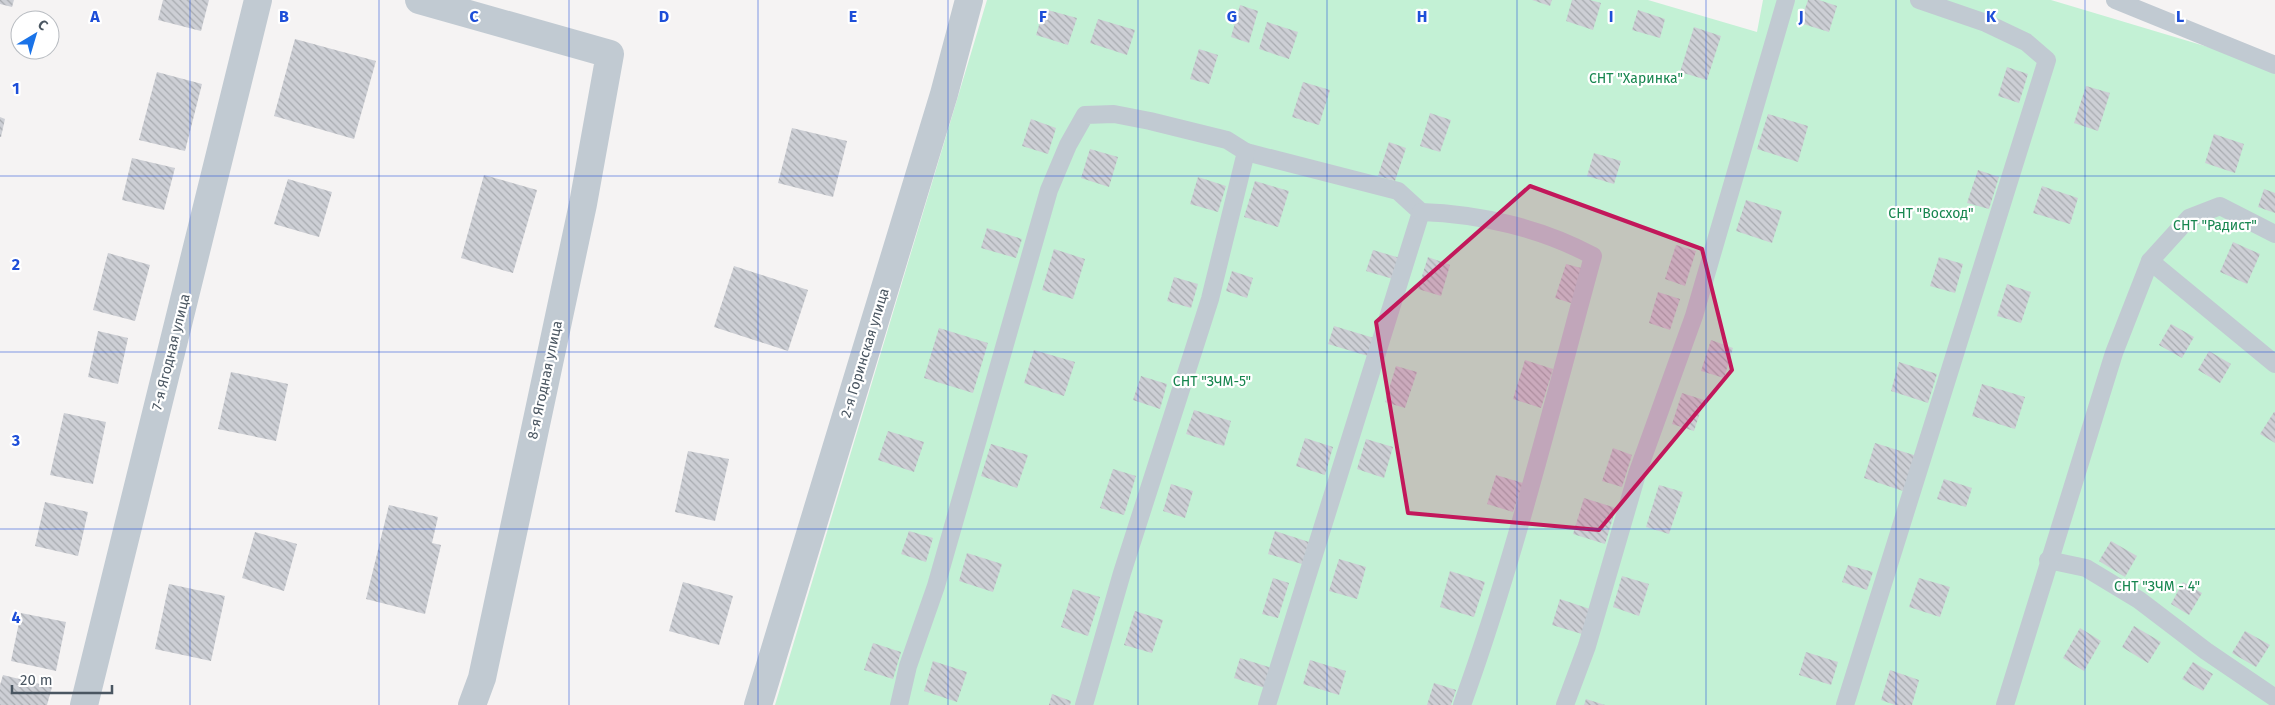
<svg xmlns="http://www.w3.org/2000/svg" width="2275" height="705" font-family="'Fira Sans',sans-serif">
	<defs>
		<pattern id="building-back-hatch" width="6" height="6" patternUnits="userSpaceOnUse" patternTransform="scale(1.25)"><rect width="6" height="6" fill="#cdcfd5"/><path d="M-1 5l2 2M0 0l6 6M5-1l2 2" fill="none" stroke="#a8abb0"/></pattern>
	</defs>
	<rect width="100%" height="100%" fill="#f5f3f3"/>
	<path fill="#c3f1d5" d="M987,0h661l109,32 6,-32h288l224,67v638h-1500z"/>
	<g fill="url(#building-back-hatch)">
		<path d="M0,0h14l-2,7 -12,-3z"/>
		<path d="M163,0h46l-8,31 -43,-11z"/>
		<path d="M1532,0h20l-2,6z"/>
		<path d="M1572,0h18l11,3 -8,27 -27,-9z"/>
		<path d="M1808,0h11l18,6 -8,26 -29,-9z"/>
		<path d="M1240,5l18,6 -9,32 -18,-6z"/>
		<path d="M1044,9l33,9 -9,27 -32,-10z"/>
		<path d="M1638,10l27,9 -5,19 -28,-8z"/>
		<path d="M1098,19l37,11 -8,25 -37,-12z"/>
		<path d="M1267,22l31,10 -9,27 -30,-10z"/>
		<path d="M1694,27l27,9 -14,44 -27,-8z"/>
		<path d="M295,39l81,22 -22,78 -80,-23z"/>
		<path d="M1199,49l19,6 -9,29 -19,-5z"/>
		<path d="M2007,67l21,7 -9,29 -21,-7z"/>
		<path d="M157,72l45,12 -17,67 -46,-11z"/>
		<path d="M1303,82l27,8 -11,35 -27,-8z"/>
		<path d="M2086,86l24,7 -12,38 -24,-8z"/>
		<path d="M1430,113l21,7 -11,32 -20,-6z"/>
		<path d="M1768,114l40,12 -10,36 -41,-13z"/>
		<path d="M0,117l5,2 -4,18h-1z"/>
		<path d="M1031,119l25,9 -8,26 -26,-8z"/>
		<path d="M792,128l55,13 -14,56 -55,-14z"/>
		<path d="M2214,134l30,10 -9,29 -30,-10z"/>
		<path d="M1389,142l17,6 -11,33 -17,-5z"/>
		<path d="M1090,149l28,8 -9,30 -28,-9z"/>
		<path d="M1594,153l27,8 -7,23 -27,-8z"/>
		<path d="M132,158l43,10 -11,42 -42,-10z"/>
		<path d="M1978,170l21,7 -10,32 -22,-6z"/>
		<path d="M484,175l53,15 -24,83 -52,-15z"/>
		<path d="M1198,177l28,9 -8,26 -28,-8z"/>
		<path d="M288,179l44,13 -13,45 -45,-13z"/>
		<path d="M1255,181l34,10 -11,36 -34,-10z"/>
		<path d="M2042,186l36,12 -8,26 -37,-11z"/>
		<path d="M2264,189l11,4v20l-17,-6z"/>
		<path d="M1746,200l36,11 -10,32 -36,-12z"/>
		<path d="M987,228l35,11 -6,19 -35,-10z"/>
		<path d="M2233,242l27,12 -13,30 -27,-12z"/>
		<path d="M1676,245l20,6 -11,35 -20,-7z"/>
		<path d="M1054,249l31,10 -12,40 -31,-9z"/>
		<path d="M1373,250l27,8 -7,21 -27,-8z"/>
		<path d="M108,253l42,12 -15,56 -42,-11z"/>
		<path d="M1428,257l22,8 -9,31 -23,-7z"/>
		<path d="M1939,257l24,7 -8,29 -25,-7z"/>
		<path d="M1566,264l19,5 -11,35 -19,-6z"/>
		<path d="M734,266l74,24 -20,61 -74,-24z"/>
		<path d="M1232,271l21,7 -6,20 -21,-7z"/>
		<path d="M1174,277l24,7 -7,24 -24,-7z"/>
		<path d="M2007,284l24,8 -10,31 -24,-7z"/>
		<path d="M1658,292l22,7 -10,31 -21,-7z"/>
		<path d="M2171,324l23,13 -12,21 -23,-13z"/>
		<path d="M1334,326l40,12 -6,18 -40,-12z"/>
		<path d="M939,328l49,15 -15,50 -49,-15z"/>
		<path d="M98,331l30,7 -10,46 -30,-7z"/>
		<path d="M1711,340l22,8 -9,30 -23,-7z"/>
		<path d="M1034,350l41,12 -11,34 -40,-13z"/>
		<path d="M2209,351l22,13 -11,19 -22,-13z"/>
		<path d="M1525,360l28,9 -12,39 -28,-9z"/>
		<path d="M1899,362l38,12 -9,29 -37,-12z"/>
		<path d="M1396,366l21,6 -12,36 -20,-6z"/>
		<path d="M231,372l57,12 -12,57 -58,-12z"/>
		<path d="M1141,376l26,8 -7,25 -27,-9z"/>
		<path d="M1982,384l43,13 -10,32 -43,-13z"/>
		<path d="M1682,393l22,7 -10,31 -22,-7z"/>
		<path d="M1194,410l37,11 -7,25 -38,-12z"/>
		<path d="M2274,412h1v31l-15,-9z"/>
		<path d="M64,413l42,9 -13,62 -43,-9z"/>
		<path d="M888,431l36,11 -10,30 -36,-12z"/>
		<path d="M1305,438l28,9 -8,28 -29,-9z"/>
		<path d="M1366,439l27,8 -9,31 -27,-9z"/>
		<path d="M1875,443l42,13 -11,36 -42,-14z"/>
		<path d="M991,444l37,11 -11,33 -36,-12z"/>
		<path d="M1613,448l19,7 -10,32 -20,-6z"/>
		<path d="M688,451l41,8 -14,62 -40,-9z"/>
		<path d="M1113,469l23,7 -12,39 -24,-7z"/>
		<path d="M1496,475l27,8 -10,29 -26,-8z"/>
		<path d="M1944,479l28,9 -6,19 -29,-8z"/>
		<path d="M1171,484l22,7 -8,27 -22,-7z"/>
		<path d="M1659,485l24,7 -14,42 -23,-7z"/>
		<path d="M1584,498l32,10 -11,36 -32,-10z"/>
		<path d="M45,502l43,10 -10,44 -43,-10z"/>
		<path d="M389,505l49,12 -6,26 9,2 -16,69 -59,-15z"/>
		<path d="M909,531l24,7 -7,24 -25,-8z"/>
		<path d="M1275,531l34,11 -7,22 -34,-10z"/>
		<path d="M255,532l42,12 -13,47 -42,-13z"/>
		<path d="M2111,541l26,15 -12,21 -26,-16z"/>
		<path d="M967,553l35,11 -9,28 -34,-11z"/>
		<path d="M1339,559l27,8 -9,32 -28,-8z"/>
		<path d="M1848,565l25,7 -6,18 -25,-8z"/>
		<path d="M1450,571l35,11 -11,35 -34,-10z"/>
		<path d="M1622,576l27,8 -10,32 -26,-9z"/>
		<path d="M1273,578l16,5 -11,35 -16,-4z"/>
		<path d="M1919,578l31,9 -10,30 -31,-10z"/>
		<path d="M683,582l50,14 -14,49 -50,-14z"/>
		<path d="M2183,582l19,11 -13,22 -18,-11z"/>
		<path d="M169,584l56,12 -14,65 -56,-12z"/>
		<path d="M1073,589l27,8 -12,39 -27,-9z"/>
		<path d="M1560,599l30,10 -8,25 -30,-9z"/>
		<path d="M1135,611l28,9 -11,33 -28,-8z"/>
		<path d="M21,613l45,9 -10,49 -45,-10z"/>
		<path d="M2134,626l27,16 -13,21 -26,-16z"/>
		<path d="M2080,628l21,13 -17,30 -21,-13z"/>
		<path d="M2245,631l25,14 -14,22 -24,-14z"/>
		<path d="M873,643l28,9 -8,27 -29,-9z"/>
		<path d="M1806,652l32,10 -7,23 -32,-10z"/>
		<path d="M1240,658l32,10 -7,20 -31,-10z"/>
		<path d="M1310,660l36,11 -7,24 -36,-11z"/>
		<path d="M933,661l34,11 -10,30 -33,-11z"/>
		<path d="M2193,662l20,12 -10,17 -21,-12z"/>
		<path d="M1890,670l29,10 -7,25h-17l-14,-5z"/>
		<path d="M3,675l49,12 -5,18h-47v-20z"/>
		<path d="M1434,683l22,7 -5,15h-24z"/>
		<path d="M1052,694l19,7 -1,4h-21z"/>
		<path d="M1586,699l19,6h-21z"/>
	</g>
	<g fill="none" stroke-linecap="round" stroke-linejoin="round">
		<g stroke="#c1cad2" stroke-width="18">
			<path d="M2115,0l160,65"/>
			<path d="M1246,152l152,39 23,21 -154,493"/>
			<path d="M1421,212c59,2 120,16 172,44 -41,150 -78,302 -131,449"/>
			<path d="M2150,261l125,103"/>
			<path d="M2048,560l38,8 53,32 67,51 69,47"/>
			<path d="M899,705l9,-39 28,-80 113,-396 19,-45 17,-30 29,-1 36,7 77,19 19,12 -36,147 -88,274 -38,132"/>
			<path d="M1565,705l22,-59 50,-172 57,-158 92,-316"/>
			<path d="M1845,705l202,-645 -21,-18 -40,-19 -67,-23"/>
			<path d="M2005,705l109,-352 36,-92 39,-43 31,-12 55,28"/>
		</g>
		<g stroke="#c1cad2" stroke-width="28">
			<path d="M419,0l191,54 -27,150 -101,474 -10,27"/>
			<path d="M84,705l174,-705"/>
			<path d="M758,705l186,-611 25,-94"/>
		</g>
	</g>
	<path fill="#c2185b" fill-opacity="0.2" stroke="#c2185b" stroke-width="4" stroke-linejoin="round" d="M1530,186l172,63 30,121 -133,160 -191,-17 -32,-191z"/>
	<path fill="none" stroke="#1d4ed8" stroke-width="1" stroke-opacity="0.55" d="M190,0v705M379,0v705M569,0v705M758,0v705M948,0v705M1138,0v705M1327,0v705M1517,0v705M1706,0v705M1896,0v705M2085,0v705M0,176h2275M0,352h2275M0,529h2275"/>
	<g text-anchor="middle" dominant-baseline="central" stroke-width="4.5" stroke-linejoin="round" paint-order="stroke">
		<g font-size="14" fill="#17864f" stroke="#fff">
			<text x="1636" y="78">СНТ "Харинка"</text>
			<text x="1931" y="213">СНТ "Восход"</text>
			<text x="2215" y="225">СНТ "Радист"</text>
			<text x="1212" y="381">СНТ "ЗЧМ-5"</text>
			<text x="2157" y="586">СНТ "ЗЧМ - 4"</text>
		</g>
		<g font-size="14" fill="#4a5661" stroke="#fff">
			<text transform="translate(171 352) rotate(-76)">7-я Ягодная улица</text>
			<text transform="translate(865 353) rotate(-73)">2-я Горинская улица</text>
			<text transform="translate(545 380) rotate(-78)">8-я Ягодная улица</text>
		</g>
	</g>
	<g font-size="16" text-anchor="middle" font-weight="bold" fill="#1d4ed8" stroke="#fff" stroke-width="4.5" stroke-linejoin="round" paint-order="stroke">
		<text x="95" y="22">A</text>
		<text x="284" y="22">B</text>
		<text x="474" y="22">C</text>
		<text x="664" y="22">D</text>
		<text x="853" y="22">E</text>
		<text x="1043" y="22">F</text>
		<text x="1232" y="22">G</text>
		<text x="1422" y="22">H</text>
		<text x="1611" y="22">I</text>
		<text x="1801" y="22">J</text>
		<text x="1991" y="22">K</text>
		<text x="2180" y="22">L</text>
		<text x="16" y="94">1</text>
		<text x="16" y="270">2</text>
		<text x="16" y="446">3</text>
		<text x="16" y="623">4</text>
	</g>
	<g transform="translate(35 35) rotate(38)"><circle r="24" fill="#ffffff" stroke="#b7bbc0"/>
	<path d="M0-4L9 19L0 12L-9 19Z" fill="#1a73e8"/>
	<text y="-8" font-size="14" font-weight="bold" text-anchor="middle" fill="#4a5661">С</text>
	</g>
	<path d="M12 685v8h100v-8" fill="none" stroke="#4a5661" stroke-width="2.5"/>
	<text x="20" y="685" font-size="15" fill="#4a5661" stroke="#ffffff" stroke-width="4" paint-order="stroke">20 m</text>
</svg>
